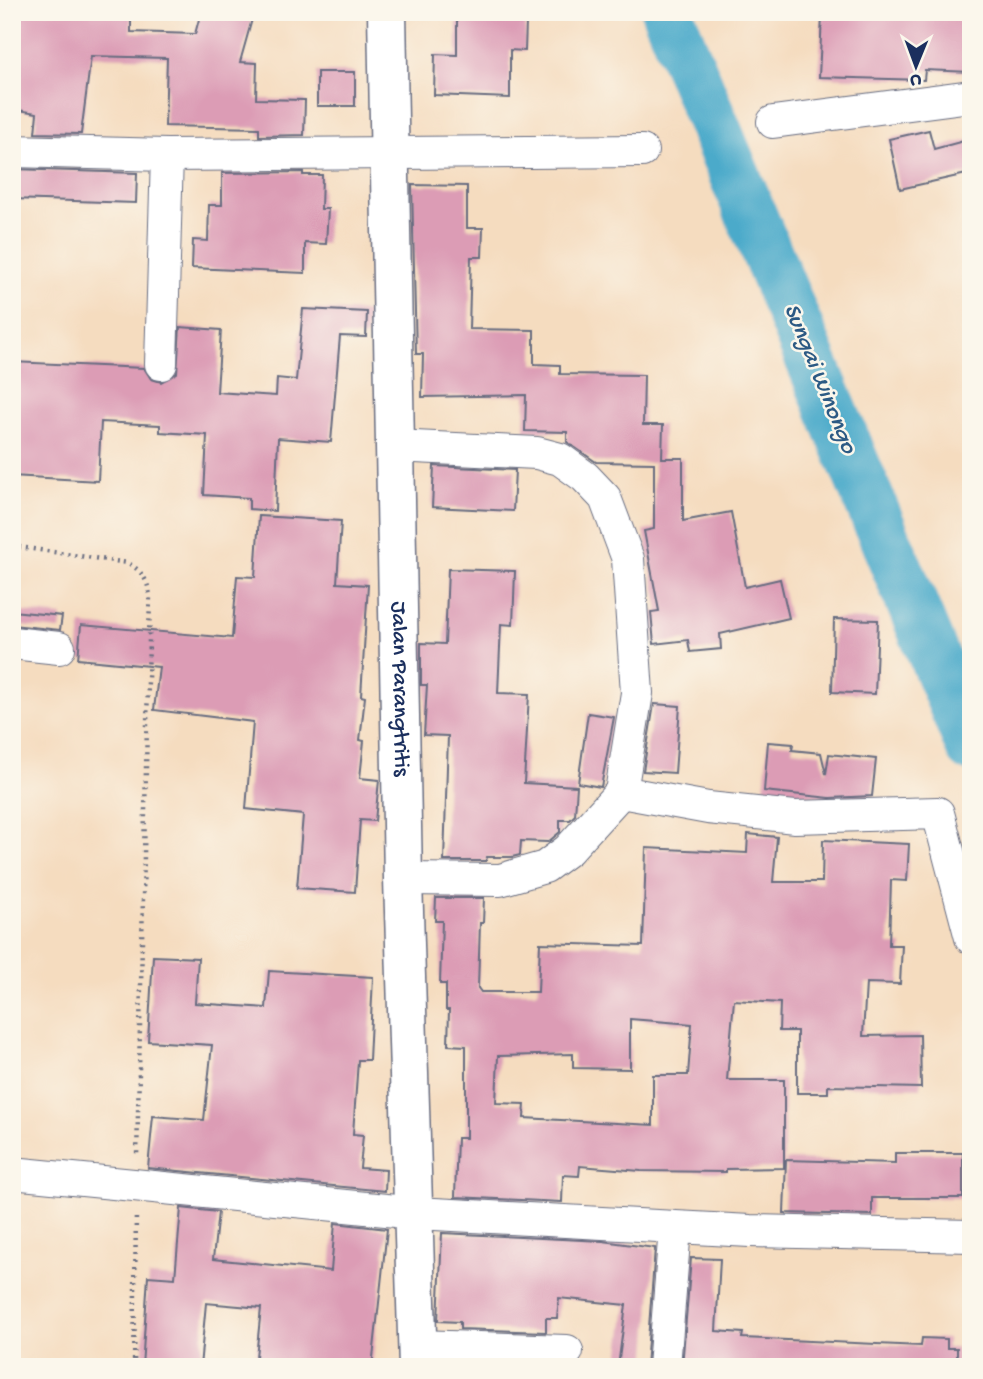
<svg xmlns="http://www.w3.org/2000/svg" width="983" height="1379" font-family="'Gochi Hand',sans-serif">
	<rect width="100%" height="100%" fill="#fbf7ec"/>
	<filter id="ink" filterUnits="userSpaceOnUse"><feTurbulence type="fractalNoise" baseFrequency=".0143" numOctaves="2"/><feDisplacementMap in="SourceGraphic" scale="14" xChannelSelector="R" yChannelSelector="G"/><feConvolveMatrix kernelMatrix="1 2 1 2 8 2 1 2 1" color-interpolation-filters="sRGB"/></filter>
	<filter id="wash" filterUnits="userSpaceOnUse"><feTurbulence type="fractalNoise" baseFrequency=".00686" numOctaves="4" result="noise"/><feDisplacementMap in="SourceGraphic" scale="28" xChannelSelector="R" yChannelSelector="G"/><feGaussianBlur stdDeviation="1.57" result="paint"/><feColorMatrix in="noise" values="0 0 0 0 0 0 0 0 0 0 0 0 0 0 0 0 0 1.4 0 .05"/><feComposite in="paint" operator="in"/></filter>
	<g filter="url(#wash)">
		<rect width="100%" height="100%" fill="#f5dcbf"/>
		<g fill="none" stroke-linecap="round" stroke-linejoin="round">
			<path stroke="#4baaca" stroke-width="52" d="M667,12l304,734"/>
		</g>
		<g id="blocks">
			<g fill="#dc9cb5" fill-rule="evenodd">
				<path d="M12,12h119v20l64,2 6,-22h53l-14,50 17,1 -1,36 49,1 -1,35 -45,1v-8l-94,-2 2,-68 -76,-2 -10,78 -46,-1 2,-20 -25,-4z"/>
				<path d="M457,12h57l-1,10h13l-1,29 -15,-1v48l-76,-3 1,-41 22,1z"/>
				<path d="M855,12h116v60l-46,-2 -1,10 -105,-3 3,-61 33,1z"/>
				<rect x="317" y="72" width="38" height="34"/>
				<path d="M929,130l5,19 37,-10v34l-71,16 -11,-50z"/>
				<path d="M12,169l125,4 -1,30 -124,-4z"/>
				<path d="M303,172v3h19l-1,34h7l-2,35 -21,-1v30l-113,-5 1,-28 15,1 1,-36h13v-32z"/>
				<path d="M412,185l55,1v42h16l-1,29h-11l-2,72 65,1v34l26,1v9l84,1 -1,50h20l-1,33h21v63l48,-9 14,75 35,-8 9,39 -69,16 1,15 -31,3 -2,-12 -34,4 -3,-32 8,-1 -15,-80 10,-2v-66l-58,-1 -29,-20v-10l-42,-1 1,-36 -104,2 1,-43h-7z"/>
				<path d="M303,309l64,3 -1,25 -26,-1 -9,106 -53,-4 -3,73 -26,-2v-11l-45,-3 3,-60 -47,-3v-7l-59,-3 -3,59 -86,-5v-114l132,6 7,11 10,3 16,-9 3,-46 41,3 -4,62 59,4 1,-18 19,2z"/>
				<path d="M434,466l81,4 -2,41 -81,-4z"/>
				<path d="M259,516l82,5 -4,62 31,2 -7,111 4,1 -5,43 4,1 -4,37 19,2 -4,41 -15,-1 -5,72 -58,-4 6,-73 -57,-6 7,-87 -99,-12 5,-43 -81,-8 3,-34 151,13 5,-62 18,1z"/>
				<path d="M448,569l67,2 -2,54 -12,-1 -3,69 31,1 -5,89 53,3 -2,29 -5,5h-10v12l-12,10 -27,-1 -1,14 -8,2h-25l-1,4h-42l4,-125 -24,-1 3,-50h-6v-42l24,1z"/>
				<path d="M12,611l50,5 -2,14 -48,-5z"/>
				<path d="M834,619l44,1 -3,74 -43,-2z"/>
				<path d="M654,704l26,2 -5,67 -32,-2z"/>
				<path d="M588,713l26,4 -13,70 -23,-4z"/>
				<path d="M768,742l25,2 -1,6 29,3 5,21 3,-20 47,5 -4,37 -42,2 -66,-7z"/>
				<path d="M748,834l29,3 -4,45h49l1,-42 86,4 -2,37 -16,-1 -2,65h13l-2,39 -34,-1 -3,53 57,-1 1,53 -93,-2v7h-31v-62h-18l1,-28 -46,-3 -7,80h57v88l-58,1v3l-85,-1 -61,-5 -1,10 -16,-1 -1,27 -107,-5 2,-59h9v-92l-18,-1 1,-35h-3v-26h-6l2,-63h-7l1,-23h48l-1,25h-3l-2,65 3,4h57l2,-49 103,3 3,-98 101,5zM630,1019l62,5 -4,51h-35v50l-129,-7 1,-14 -29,-1 2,-47 75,-2v14l57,1z"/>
				<path d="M153,956l45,2 -3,45 71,5 3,-37 104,6 -4,83h-11l-5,74 10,1 -3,33 26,2 -1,21 -237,-23 5,-52 51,4 8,-75 -64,-4z"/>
				<path d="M895,1153h68v45h-91v17l-88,-2 2,-53 109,3z"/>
				<path d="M181,1208l37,4 -5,47 118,12 4,-48 52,6 -15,138h-117l6,-59 -55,-5 -6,64h-58l6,-91 27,2z"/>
				<path d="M442,1233l161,8 52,7 -9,119h-28l8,-62 -67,-7 -2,20h-11v14l-86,-3v-7l-22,-1z"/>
				<path d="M691,1258l29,1 -4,72 27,2 -1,5 179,8 1,-8 25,1v9h10v19h-275z"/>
			</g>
		</g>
	</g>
	<g filter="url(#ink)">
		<use href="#blocks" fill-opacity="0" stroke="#676c80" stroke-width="2"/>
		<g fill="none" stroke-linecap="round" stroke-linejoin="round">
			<g stroke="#676c80" stroke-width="34">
				<g id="minor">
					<path d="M773,122l198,-26"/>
					<path d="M12,151l155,4 475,-4"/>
					<path d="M161,364l6,-209"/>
					<path d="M394,446l143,7 23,6 25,18 20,21 23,61 9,134 -16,99 -53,58 -23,17 -45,13 -97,-1"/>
					<path d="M12,643l47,5"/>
					<path d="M621,792l87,16 87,9 143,-4 33,125"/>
					<path d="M12,1173l404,40 334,18 221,5"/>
					<path d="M418,1346l149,5"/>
					<path d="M664,1367l11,-139"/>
				</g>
			</g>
			<g stroke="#676c80" stroke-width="41">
				<g id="major">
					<path id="s1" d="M387,12l16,867 15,488"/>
				</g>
			</g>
			<g stroke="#676c80" stroke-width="4.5" stroke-dasharray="2 5" stroke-linecap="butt">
				<path d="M12,546l116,17c14,8 19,16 22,32l-13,562"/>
				<path d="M134,1367l2,-153"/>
			</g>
			<use href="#minor" stroke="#fff" stroke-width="32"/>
			<use href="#major" stroke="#fff" stroke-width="38"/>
		</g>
	</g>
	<g text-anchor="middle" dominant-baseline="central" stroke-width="5" stroke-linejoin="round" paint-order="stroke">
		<g font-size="23" fill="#1b2f5e" stroke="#fbf7ec">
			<text stroke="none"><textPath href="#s1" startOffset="677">Jalan Parangtritis</textPath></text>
		</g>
		<g font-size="24" font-style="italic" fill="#2c5a84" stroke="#fbf7ec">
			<text transform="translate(819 379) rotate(68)">Sungai Winongo</text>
		</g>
	</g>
	<rect width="983" height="1379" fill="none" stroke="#fbf7ec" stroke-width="42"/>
	<g transform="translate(916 66) rotate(181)" stroke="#fbf7ec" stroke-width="5" paint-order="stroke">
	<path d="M0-5L12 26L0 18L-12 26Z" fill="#1b2f5e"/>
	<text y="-10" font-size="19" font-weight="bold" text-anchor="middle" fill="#1b2f5e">U</text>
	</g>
</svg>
